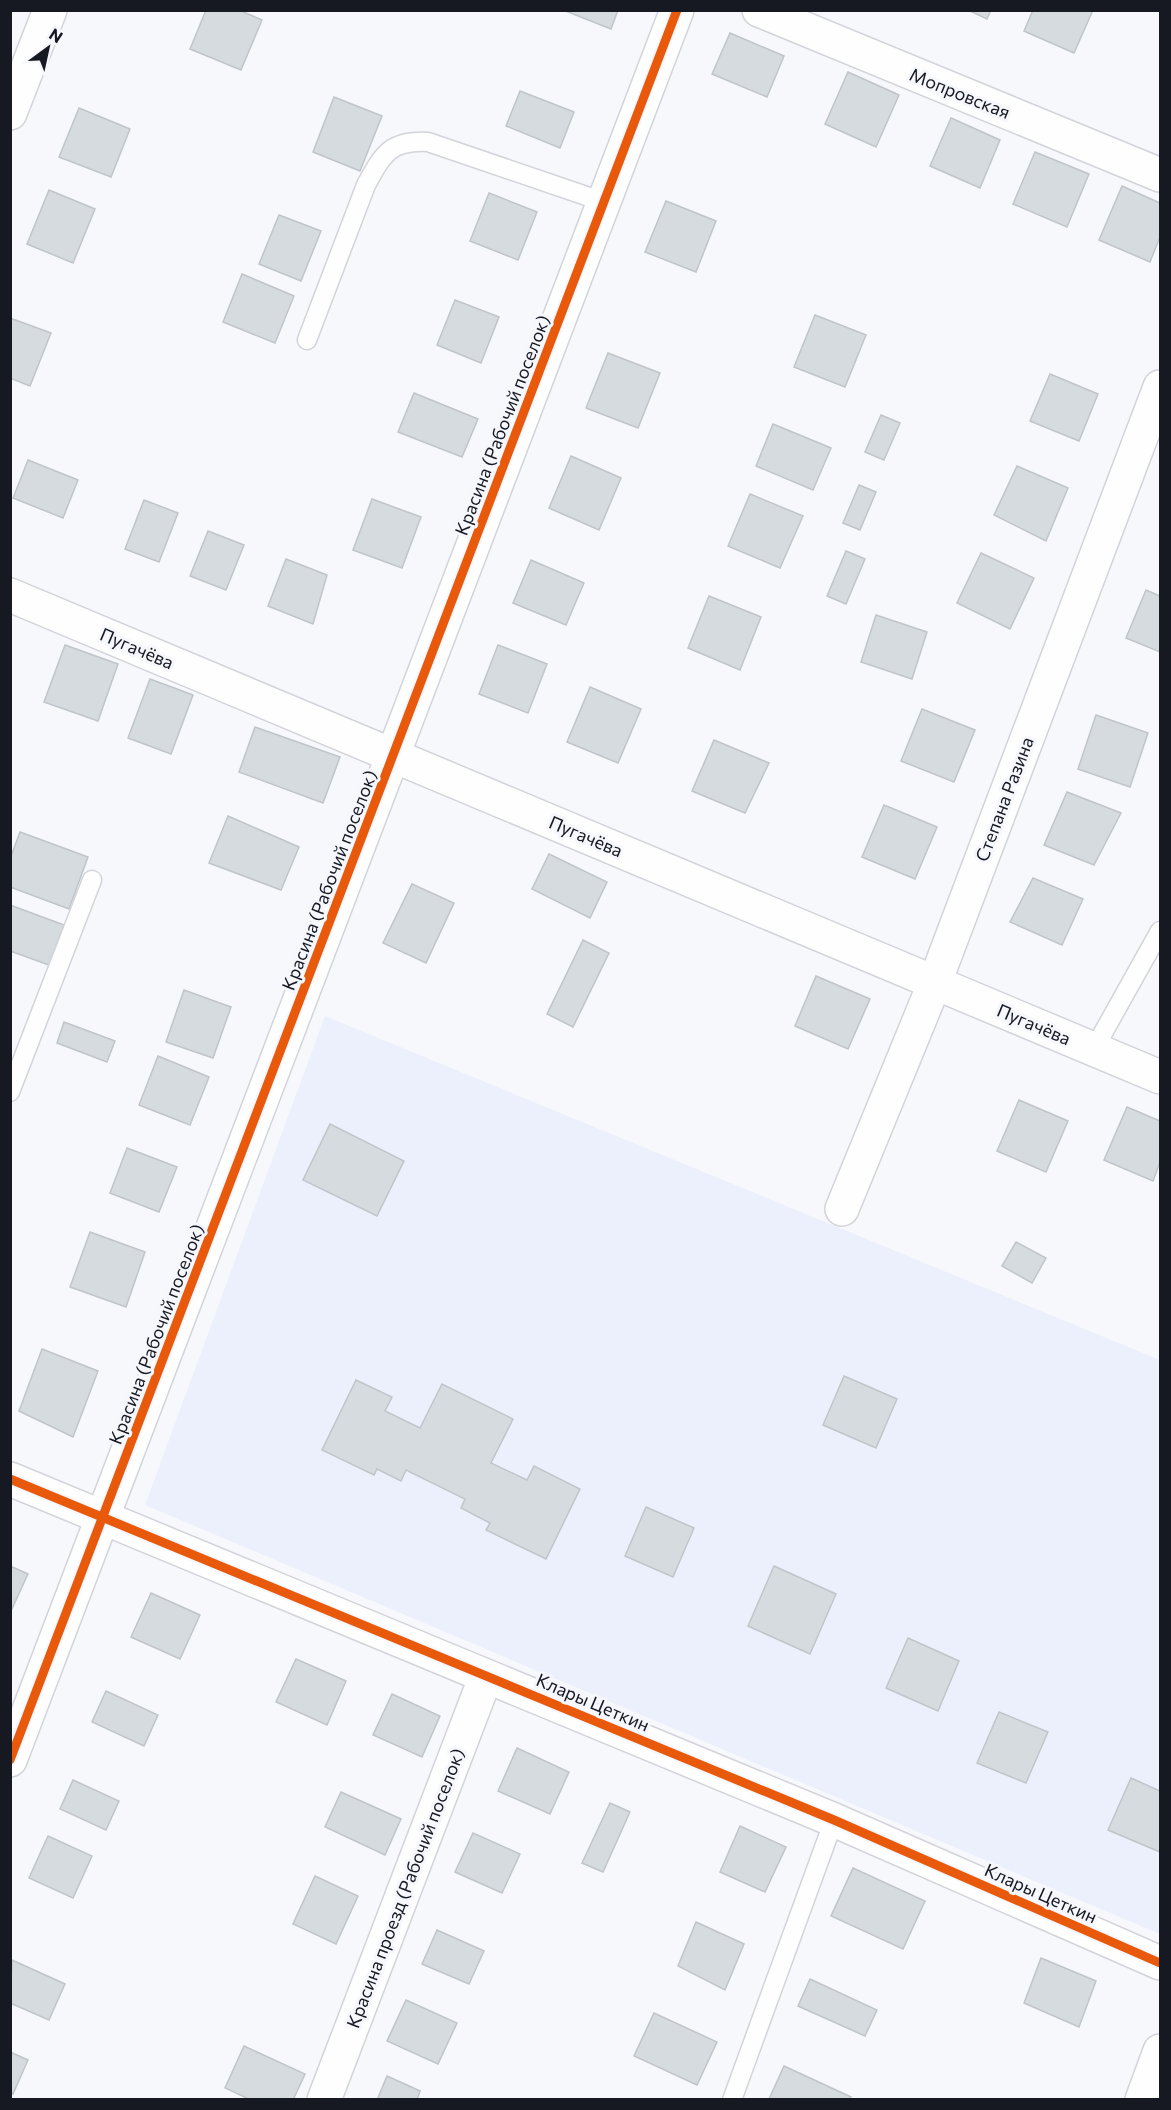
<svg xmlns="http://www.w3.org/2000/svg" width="1171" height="2110" font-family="Commissioner,sans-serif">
	<rect width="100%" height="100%" fill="#f6f8fb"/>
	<path fill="#ecf0fc" d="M325,1016l835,344v574l-1015,-429z"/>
	<g fill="#d6dbdf" stroke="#c0c5c9" stroke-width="1.5">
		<path d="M206,10h33l23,10 -21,50 -51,-21z"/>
		<path d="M563,10h55l-7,19z"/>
		<path d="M968,10h23l-4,9z"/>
		<path d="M1033,10h60l-19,43 -50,-22z"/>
		<path d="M730,33l54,23 -17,41 -55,-23z"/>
		<path d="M848,72l51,23 -23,52 -51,-23z"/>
		<path d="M520,91l54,21 -14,36 -54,-22z"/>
		<path d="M334,97l48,19 -22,55 -47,-19z"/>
		<path d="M79,108l51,21 -19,48 -52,-20z"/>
		<path d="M951,118l49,22 -20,48 -50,-22z"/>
		<path d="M1035,152l54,22 -22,53 -54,-23z"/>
		<path d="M1122,186l38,17v34l-10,25 -51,-22z"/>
		<path d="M49,190l46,19 -22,54 -46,-19z"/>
		<path d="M489,193l48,19 -19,48 -48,-19z"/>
		<path d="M666,201l50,20 -20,51 -51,-20z"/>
		<path d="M279,215l42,16 -20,50 -42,-17z"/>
		<path d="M242,274l52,22 -19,47 -52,-21z"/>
		<path d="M455,300l44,17 -18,46 -44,-18z"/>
		<path d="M815,315l51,20 -21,52 -51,-20z"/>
		<path d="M10,318l41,15 -21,53 -20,-8z"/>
		<path d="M608,353l52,20 -22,55 -52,-20z"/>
		<path d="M1050,374l48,20 -19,47 -49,-20z"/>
		<path d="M414,393l64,26 -16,38 -64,-25z"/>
		<path d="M881,415l19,8 -16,37 -19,-8z"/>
		<path d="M773,424l58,24 -18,42 -57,-24z"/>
		<path d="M571,456l50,22 -22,52 -50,-22z"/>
		<path d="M28,460l50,20 -15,38 -50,-20z"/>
		<path d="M1017,466l51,22 -22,53 -52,-26z"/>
		<path d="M859,485l17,7 -16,38 -17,-7z"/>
		<path d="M750,494l53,22 -23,52 -52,-22z"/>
		<path d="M372,499l49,18 -19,51 -49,-18z"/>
		<path d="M144,500l34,13 -19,49 -34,-13z"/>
		<path d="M208,531l36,14 -18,45 -36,-14z"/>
		<path d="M846,551l19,8 -19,45 -19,-8z"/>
		<path d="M981,553l53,25 -24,51 -53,-26z"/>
		<path d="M286,559l41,16 -14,49 -45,-18z"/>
		<path d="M531,560l53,23 -18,42 -53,-22z"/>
		<path d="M1146,590l14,6v56l-34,-14z"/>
		<path d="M709,596l52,21 -21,53 -52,-22z"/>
		<path d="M876,615l51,17 -15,47 -51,-17z"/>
		<path d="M65,645l53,19 -20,57 -54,-19z"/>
		<path d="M498,645l49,19 -19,49 -49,-19z"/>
		<path d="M150,679l43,16 -22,59 -43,-16z"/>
		<path d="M590,687l51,22 -23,54 -51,-21z"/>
		<path d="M922,709l53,21 -21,52 -53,-21z"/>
		<path d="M1096,715l52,18 -18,54 -52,-18z"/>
		<path d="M255,727l85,30 -17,46 -84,-31z"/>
		<path d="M714,740l55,23 -24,50 -53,-22z"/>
		<path d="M1067,792l54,21 -27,52 -50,-20z"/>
		<path d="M884,805l53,22 -22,52 -53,-22z"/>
		<path d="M228,816l71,31 -18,43 -72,-27z"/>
		<path d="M20,832l68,25 -19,52 -59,-22v-28z"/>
		<path d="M549,854l58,28 -17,36 -58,-29z"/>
		<path d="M1033,878l50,21 -21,46 -52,-23z"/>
		<path d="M412,884l42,19 -28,60 -43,-20z"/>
		<path d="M10,905l54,20 -15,40 -39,-14z"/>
		<path d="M583,940l26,13 -36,74 -26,-13z"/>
		<path d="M816,976l54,23 -22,50 -53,-23z"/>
		<path d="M184,990l47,17 -18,51 -47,-16z"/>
		<path d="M64,1022l51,19 -8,21 -50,-19z"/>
		<path d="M158,1056l51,21 -19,48 -51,-20z"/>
		<path d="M1019,1100l49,21 -22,51 -49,-21z"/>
		<path d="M1127,1107l33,14v41l-7,19 -49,-21z"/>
		<path d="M330,1124l74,37 -27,55 -74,-36z"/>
		<path d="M127,1148l50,19 -18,45 -49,-19z"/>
		<path d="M90,1232l55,20 -19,55 -56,-20z"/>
		<path d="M1016,1242l30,16 -14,25 -30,-17z"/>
		<path d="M42,1349l56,22 -25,66 -54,-26z"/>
		<path d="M844,1376l53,23 -21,49 -53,-23z"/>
		<path d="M356,1380l36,17 -7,14 35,17 22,-44 71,35 -22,44 36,17 7,-14 46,23 -34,70 -60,-29 4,-7 -29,-15 4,-9 -59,-29 -5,11 -24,-12 -3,6 -52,-25z"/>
		<path d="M646,1507l48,21 -21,49 -48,-21z"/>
		<path d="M10,1566l18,8 -17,37h-1z"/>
		<path d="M774,1566l62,28 -26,60 -62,-28z"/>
		<path d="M151,1593l49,22 -20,44 -49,-22z"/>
		<path d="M908,1638l51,23 -21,50 -52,-23z"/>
		<path d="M296,1659l50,22 -19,44 -51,-23z"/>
		<path d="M106,1691l52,24 -14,31 -52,-24z"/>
		<path d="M392,1694l48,22 -18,41 -49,-22z"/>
		<path d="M999,1712l49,20 -22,51 -49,-20z"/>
		<path d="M517,1748l52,24 -19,42 -52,-23z"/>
		<path d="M1131,1778l29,13v61l-52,-22z"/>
		<path d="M73,1780l46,21 -13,29 -46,-21z"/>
		<path d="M341,1792l60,27 -16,36 -60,-28z"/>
		<path d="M610,1803l20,9 -27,60 -21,-9z"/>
		<path d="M740,1826l46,21 -21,45 -45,-20z"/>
		<path d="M473,1833l47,21 -18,39 -47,-21z"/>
		<path d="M48,1836l44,20 -19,42 -44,-20z"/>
		<path d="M853,1868l72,33 -22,48 -72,-33z"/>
		<path d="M315,1876l43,20 -22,48 -43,-20z"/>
		<path d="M696,1922l48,22 -19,46 -47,-24z"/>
		<path d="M437,1930l47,21 -15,33 -47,-20z"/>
		<path d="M1041,1958l55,23 -17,46 -55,-24z"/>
		<path d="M12,1960l53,24 -16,36 -39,-17z"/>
		<path d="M810,1979l67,31 -12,26 -67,-30z"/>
		<path d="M406,2000l51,23 -19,41 -51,-23z"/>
		<path d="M654,2013l63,29 -20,43 -63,-29z"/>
		<path d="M244,2046l61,28 -12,26h-42l-26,-12z"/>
		<path d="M10,2052l18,8 -15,34 -3,-1z"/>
		<path d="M784,2066l67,31 -1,3 -81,-1z"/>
		<path d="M387,2076l33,15 -3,9h-40z"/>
	</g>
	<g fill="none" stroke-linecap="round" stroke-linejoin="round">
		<g stroke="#d2d4da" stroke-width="21">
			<g id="service">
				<path d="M307,340l59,-155c17,-31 24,-45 62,-43l176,60"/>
				<path d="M1094,1049l66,-118"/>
				<path d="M10,1092l82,-212"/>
				<path d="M732,2100l102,-280"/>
			</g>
		</g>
		<g stroke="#d2d4da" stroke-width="36">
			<g id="minor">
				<path d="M759,10l401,165"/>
				<path d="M10,113l40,-103"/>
				<path d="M10,595l1150,482"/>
				<path d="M842,1209l93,-227 225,-595"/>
				<path d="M10,1479l824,341 326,143"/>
				<path d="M10,1760l667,-1750"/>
				<path d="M324,2100l162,-424"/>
				<path d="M1142,2100l18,-49"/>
			</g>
		</g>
		<use href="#service" stroke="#fefefe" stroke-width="18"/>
		<use href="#minor" stroke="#fefefe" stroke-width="33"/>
		<g stroke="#f5f7fc" stroke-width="13">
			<g id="cycleway">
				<path d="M10,1479l824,341 326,143"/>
				<path d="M10,1760l667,-1750"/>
			</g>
		</g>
		<use href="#cycleway" stroke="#e8590c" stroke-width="9"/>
	</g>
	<g text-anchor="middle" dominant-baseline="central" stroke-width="6" stroke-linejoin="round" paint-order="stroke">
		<g font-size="18" fill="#161921" stroke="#f5f7fc">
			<text transform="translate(960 93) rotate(22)">Мопровская</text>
			<text transform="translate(502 425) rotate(-69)">Красина (Рабочий поселок)</text>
			<text transform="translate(137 648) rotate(23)">Пугачёва</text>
			<text transform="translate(1004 799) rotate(-69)">Степана Разина</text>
			<text transform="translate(586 836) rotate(23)">Пугачёва</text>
			<text transform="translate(329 880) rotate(-69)">Красина (Рабочий поселок)</text>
			<text transform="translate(1034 1024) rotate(23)">Пугачёва</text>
			<text transform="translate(156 1334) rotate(-69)">Красина (Рабочий поселок)</text>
			<text transform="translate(593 1702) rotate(23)">Клары Цеткин</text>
			<text transform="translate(405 1888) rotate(-69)">Красина проезд (Рабочий поселок)</text>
			<text transform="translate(1041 1893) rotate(24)">Клары Цеткин</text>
		</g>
	</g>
	<rect width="1171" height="2110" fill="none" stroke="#161921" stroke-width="24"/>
	<g transform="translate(48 48) rotate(33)" stroke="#f5f7fc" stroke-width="4.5" paint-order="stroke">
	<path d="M0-4.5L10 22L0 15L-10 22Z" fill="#161921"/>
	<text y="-9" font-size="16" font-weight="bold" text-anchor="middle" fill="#161921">N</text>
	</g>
</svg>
